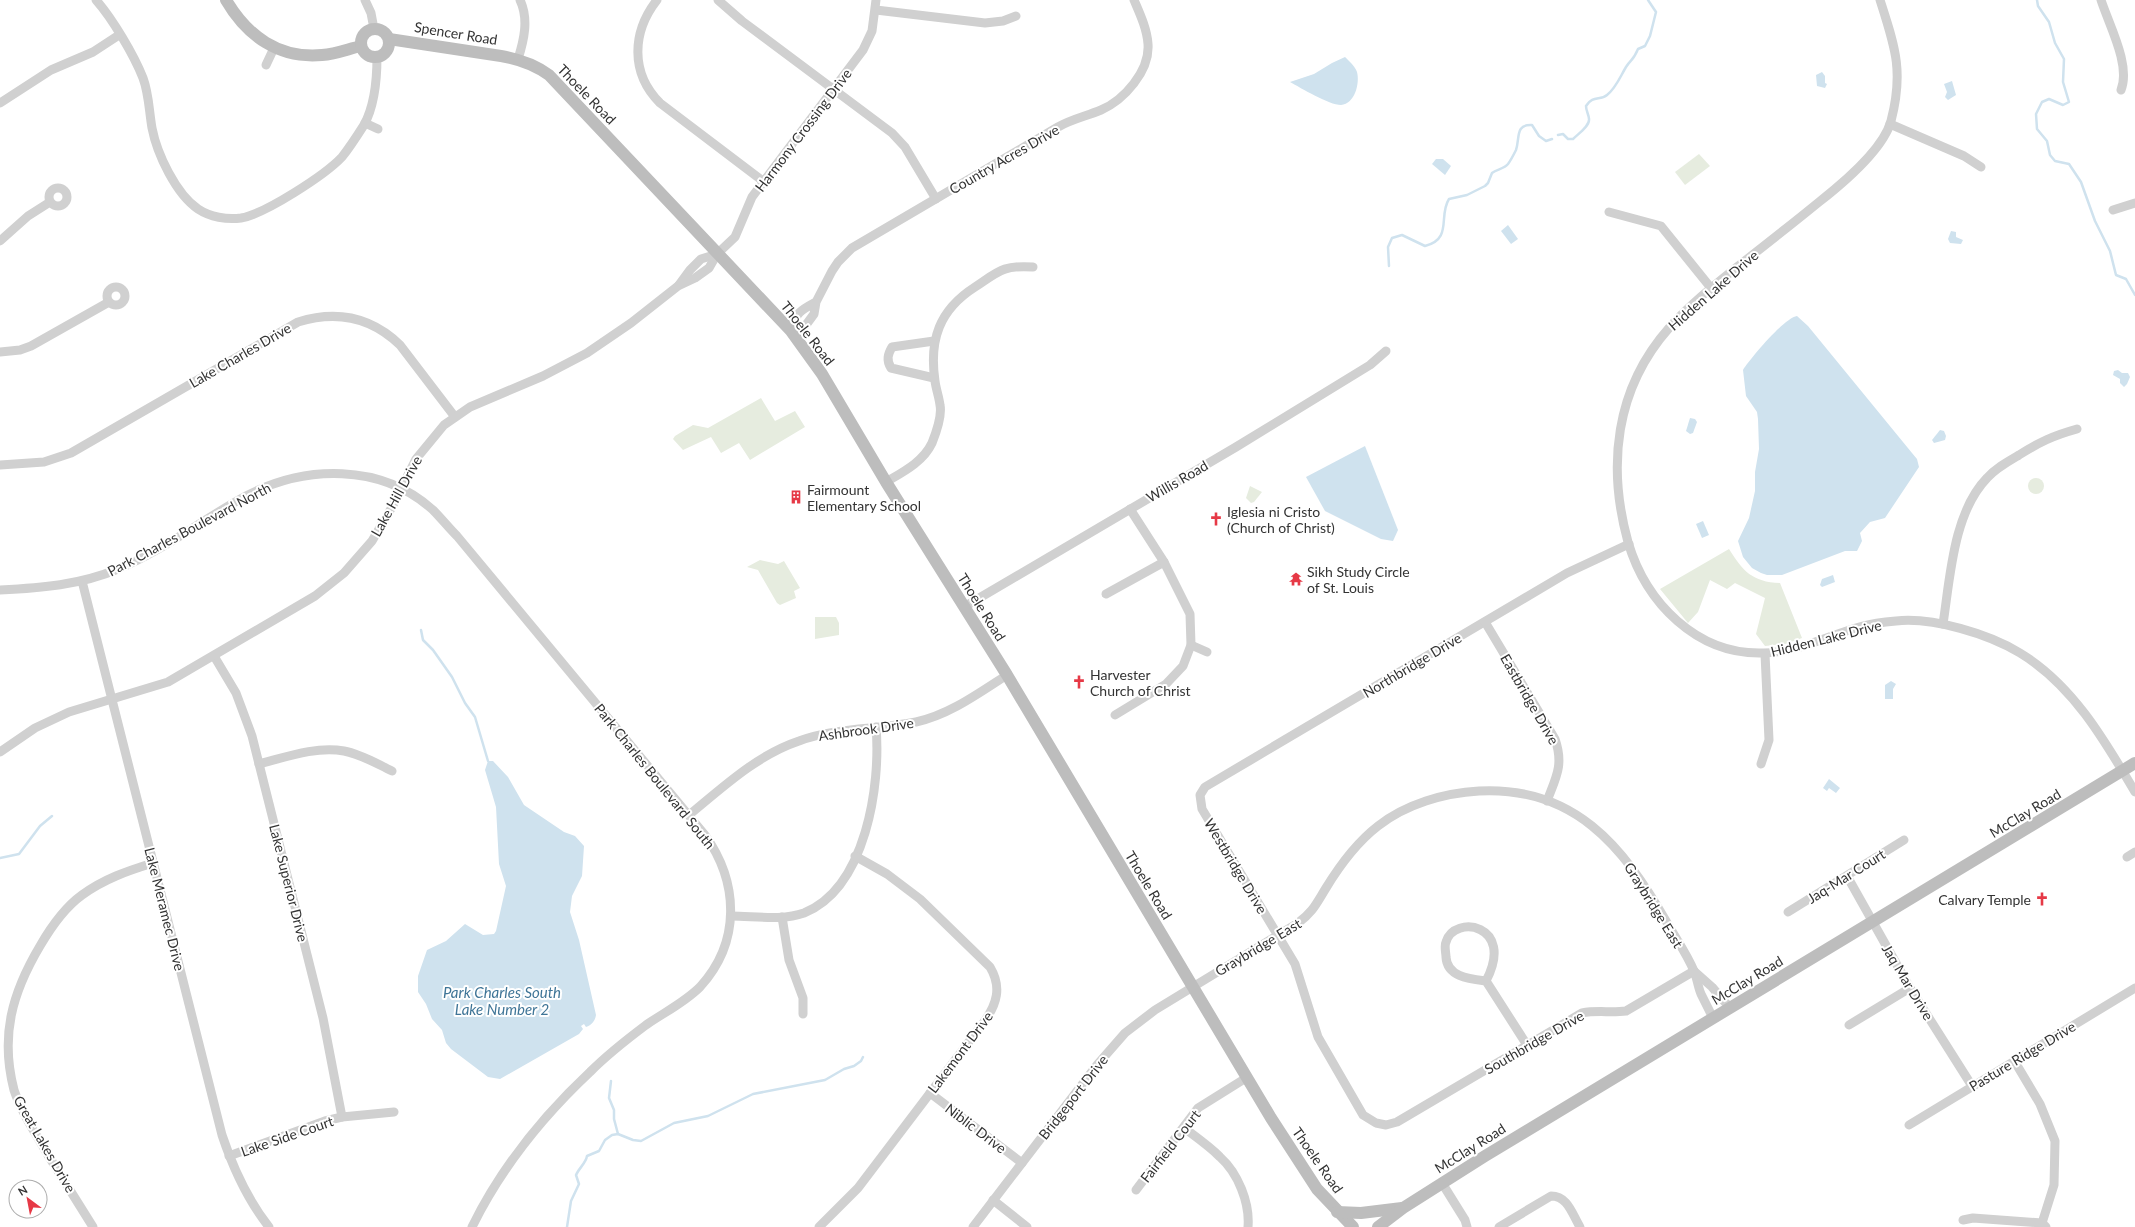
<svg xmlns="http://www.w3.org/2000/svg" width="2135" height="1227" font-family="Lato,sans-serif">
	<rect width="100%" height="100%" fill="#fff"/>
	<g fill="#e6ecdf">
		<path d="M1699,154l11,12 -25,19 -10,-13z"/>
		<path d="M761,398l14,23 20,-10 10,16 -55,33 -11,-17 -18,10 -10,-16 -28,13 -10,-11 2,-3 18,-11 15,3z"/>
		<circle cx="2036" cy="486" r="8"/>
		<path d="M1250,486l12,6 -8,10 -3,1 -5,-5z"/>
		<path d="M1729,549c14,22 23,33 51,34l22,55 -17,6 -20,2 -9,-12 9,-36 -30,-15 -8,6 -17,-9 -12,32 -10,11 -28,-34z"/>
		<path d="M760,560l18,4 6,-3 16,27 -6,3 2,7 -16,7 -3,-2 -19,-33 -11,-3z"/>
		<path d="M815,617h21l3,6v12l-24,4z"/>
	</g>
	<g fill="#cfe2ee">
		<path d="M1345,57c4,4 10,9 12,15 3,11 -2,32 -16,33 -12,0 -40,-17 -51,-23l24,-8 18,-11z"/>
		<path d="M1822,72l3,4v7l2,1 -2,4 -8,-2 -1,-11z"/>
		<path d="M1952,81l4,14 -8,5 -3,-3 2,-5 -3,-8z"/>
		<path d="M1436,159h7l8,7 -6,9 -13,-11z"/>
		<path d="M1508,225l10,14 -7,5 -10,-13z"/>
		<path d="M1951,231l5,1v5l7,3 -2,4 -11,-1 -2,-4z"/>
		<path d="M1797,316l11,10 104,127 5,6 2,8 -34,51 -15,4 -10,11 2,8 -5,10h-12l-63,24h-15l-6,-2 -9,-5 -9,-11 -5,-16 11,-23 6,-27v-19l4,-23 -1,-30 -1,-7 -11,-16 -3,-26c7,-11 41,-52 54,-54z"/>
		<path d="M2118,370l4,3h6l2,4 -3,7 -3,3 -4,-4v-4l-7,-4 1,-4z"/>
		<path d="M1690,418l5,1 2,3 -4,11 -3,1 -4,-3z"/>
		<path d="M1940,430l4,1 2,5 -1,4 -11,3 -2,-3z"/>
		<path d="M1365,446l33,84 -5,11 -12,-2 -56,-28 -19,-34z"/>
		<path d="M1703,521l6,14 -7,3 -6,-14z"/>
		<path d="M1833,575l2,7 -13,5 -2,-2 2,-6z"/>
		<path d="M1891,681l5,3 -3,5v10h-8v-14z"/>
		<path d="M488,761h5l15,16 16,28 40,27 11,4 9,10 -2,30 -10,20 -2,16 9,28 17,75c-1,6 -4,10 -10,12l-2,-3 -3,2 2,3 -4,5 -79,45 -12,-2 -37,-28 -5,-6 -4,-13 -10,-11 -6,-15 -8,-12v-16l9,-26 19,-9 19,-17 18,11 11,-1 2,-3 10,-45 -7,-22 -3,-57 -11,-37z"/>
		<path d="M1829,779l11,9 -4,5 -7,-5 -2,3 -4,-3z"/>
	</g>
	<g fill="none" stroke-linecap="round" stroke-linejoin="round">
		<g stroke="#cfe2ee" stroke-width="2.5">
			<path d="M2037,0l1,6 11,16 6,21 9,16 -1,23 6,20 -6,3 -14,-6 -7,3 -6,12 1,15 10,12 3,14 5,6 14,3 12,18 14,39 15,30 6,24 10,4 9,16"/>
			<path d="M1558,135l5,-1 5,5h5c5,-5 17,-13 16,-20 0,-4 -3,-8 -3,-13 7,-11 14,-5 21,-11 9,-7 13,-18 19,-28 6,-9 7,-6 12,-18l7,-3 5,-10 6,-24 -8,-12"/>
			<path d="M1389,266l-1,-19 4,-9 10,-3 23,11c28,-7 13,-30 24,-47l18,-4 18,-9 3,-3 4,-10c5,-4 12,-4 16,-9 3,-4 6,-10 8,-14 4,-12 -1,-26 16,-25l7,11 7,5 6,-2"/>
			<path d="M421,630l2,10 10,10 19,27 13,26 10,14 13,44"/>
			<path d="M0,858l19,-4 21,-28 12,-10"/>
			<path d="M611,1081l-2,17 5,12v9l4,15"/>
			<path d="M567,1227l4,-26 8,-17 -3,-9c3,-7 10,-12 11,-19l12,-5 6,-11 7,-5 6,-1 15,6 8,1 33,-18 34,-7 45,-22 72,-14 19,-11 10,-3 7,-5 2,-4"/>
		</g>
		<g stroke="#d0d0d0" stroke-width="9">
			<path d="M96,0c16,18 38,55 47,78 6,16 6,33 9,50 5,26 24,66 46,81 12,8 29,11 43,9 24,-4 84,-43 101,-61 8,-10 15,-21 22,-32 11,-20 13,-46 13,-68"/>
			<path d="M365,0l6,13 3,16"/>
			<path d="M657,0c-25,32 -27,73 3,103l104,79"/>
			<path d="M718,0l24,21 150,112 13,14 31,52"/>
			<path d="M1880,0c15,47 24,71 11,121 -8,29 -49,63 -72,81 -27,22 -55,44 -82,65 -23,19 -48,38 -68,61 -54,61 -62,138 -41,214 18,61 69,113 135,111 34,0 68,-19 100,-27 11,-3 22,-4 33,-5 37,-4 93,13 124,32 53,32 85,88 115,139"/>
			<path d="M2101,0c8,25 30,65 20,90"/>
			<path d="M876,10l109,13 18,-2 13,-5"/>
			<path d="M518,59c6,-19 11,-40 2,-59"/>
			<path d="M266,65l8,-17"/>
			<path d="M0,103l51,-33 42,-18 26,-17"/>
			<path d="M365,123l13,6"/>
			<path d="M1890,124l74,32 17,11"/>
			<circle cx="58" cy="197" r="9"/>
			<path d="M2113,210l22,-7"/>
			<path d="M1609,212l52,14 50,62"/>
			<path d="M0,241l28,-25 22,-14"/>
			<path d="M679,285l11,-15 11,-11 16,-5 18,-17 17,-40 111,-147 9,-19 4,-31"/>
			<circle cx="116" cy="296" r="9"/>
			<path d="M816,302c-15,8 -21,11 -25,29l12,-2 11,-15 2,-12 16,-31 6,-9 14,-14 206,-121c14,-8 29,-11 43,-17 23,-10 49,-39 47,-66 -1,-15 -8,-30 -14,-44"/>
			<path d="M0,352l20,-2 11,-4 78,-44"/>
			<path d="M934,378l-43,-10c-5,-8 -3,-14 1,-21l42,-6"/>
			<path d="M0,465l44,-3 27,-9 227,-131c39,-12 73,-5 102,23l55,72"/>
			<path d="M886,482c17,-10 37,-20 46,-39 4,-10 10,-28 8,-38 -1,-8 -4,-16 -5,-24 -6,-41 4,-71 40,-94 24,-16 28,-22 58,-20"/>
			<path d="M1629,544l-62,29 -362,214 -5,8 2,14 93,155 23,73 45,78 13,8 10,2 11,-3 185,-109c15,-3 29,0 44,-2l68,-40"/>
			<path d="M82,581l140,554c11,33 25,64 47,92"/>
			<path d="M0,590c41,-2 80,-5 118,-21 45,-18 85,-50 128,-73 59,-31 135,-33 187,14 8,8 16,18 24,26l248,299c34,48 36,107 -5,152 -16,16 -37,26 -54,38 -20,15 -39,30 -56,47 -48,45 -89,96 -118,155"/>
			<path d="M1106,594l58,-32"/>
			<path d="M964,607l272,-160 134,-82 16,-14"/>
			<path d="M1485,622l70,117c9,26 1,38 -8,62"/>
			<path d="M1943,624c7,-45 10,-111 44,-146 9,-10 20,-16 32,-23 21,-13 33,-19 58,-26"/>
			<path d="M1191,645l16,7"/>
			<path d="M214,656l22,37 16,43 71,282 19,99"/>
			<path d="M1115,715l51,-31 17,-18 8,-21 -1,-31 -26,-52 -34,-53"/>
			<path d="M0,752l35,-24 34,-16 99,-30 147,-86 29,-23 28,-32 20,-34 24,-48 28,-34 26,-18 73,-31 44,-23 44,-30 47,-37 17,-8 14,-10 8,-14"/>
			<path d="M259,764c27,-7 57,-18 85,-13 17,3 33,13 48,20"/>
			<path d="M1761,764l8,-24 -4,-86"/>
			<path d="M689,815c34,-28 68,-60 110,-74 38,-14 78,-11 117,-19 33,-7 63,-29 91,-47"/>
			<path d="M2127,857l8,-5"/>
			<path d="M1847,876l63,112 62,98"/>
			<path d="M1788,912l116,-72"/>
			<path d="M731,916c23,0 51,5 73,-3 62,-25 77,-128 72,-186"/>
			<path d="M782,917l7,43 14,38v16"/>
			<path d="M1694,971l18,16 18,21"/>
			<path d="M1486,981c30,-57 -32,-67 -40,-39 -2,4 0,11 0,15 1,20 24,22 40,24l41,64"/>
			<path d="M1849,1025l61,-37"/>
			<path d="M2015,1062l25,42 15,37 -1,44 -12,38"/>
			<path d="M930,1093l92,70"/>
			<path d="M1909,1125l226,-137"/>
			<path d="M1184,1128c12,9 25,18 36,29 18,16 30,46 28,70"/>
			<path d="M229,1156l96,-35 17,-4 52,-5"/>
			<path d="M1442,1183l23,37 2,7"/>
			<path d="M1136,1190l62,-82 48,-30"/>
			<path d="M993,1200l34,27"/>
			<path d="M1963,1220l10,-2 69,5 4,4"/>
			<path d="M93,1227c-15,-24 -30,-48 -45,-72 -12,-21 -26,-41 -34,-65 -14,-54 -2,-97 26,-144 11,-19 24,-38 42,-51 22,-16 45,-24 71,-32"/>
			<path d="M819,1227l39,-39 126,-166c13,-18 18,-35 6,-55l-70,-68 -33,-25 -32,-18"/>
			<path d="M973,1227l124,-162 28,-32 30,-23 143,-87c15,-11 18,-19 28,-35 14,-23 30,-45 52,-62 28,-22 66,-33 101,-35 95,-5 144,55 187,130 9,16 21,33 28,50 3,7 4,16 7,23 4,8 8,16 12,24"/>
			<path d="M1499,1227l52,-31c17,0 21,18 29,31"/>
		</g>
		<g stroke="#bdbdbd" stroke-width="12">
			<path d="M226,0c21,36 53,59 96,55 14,-1 26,-6 39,-9"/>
			<circle cx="375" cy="43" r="14"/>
			<path d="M389,39l112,17c18,3 33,8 48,19l242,256 31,43 64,108 121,193 264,443 46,71 36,38"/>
			<path d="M1337,1212l24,1 41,-5"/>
			<path d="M1378,1227l25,-19 82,-52 650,-393"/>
		</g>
	</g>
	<defs>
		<g id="building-bare" transform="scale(1.08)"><path d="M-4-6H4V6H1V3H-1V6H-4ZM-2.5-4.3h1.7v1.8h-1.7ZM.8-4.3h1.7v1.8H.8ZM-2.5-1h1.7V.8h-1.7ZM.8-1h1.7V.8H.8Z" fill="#e63946" stroke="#fff" stroke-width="2.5" paint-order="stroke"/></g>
		<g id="church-bare" transform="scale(1.08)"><path d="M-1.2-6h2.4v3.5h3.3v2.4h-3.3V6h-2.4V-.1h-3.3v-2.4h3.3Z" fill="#e63946" stroke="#fff" stroke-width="2.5" paint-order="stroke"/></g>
		<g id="temple-bare" transform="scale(1.08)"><path d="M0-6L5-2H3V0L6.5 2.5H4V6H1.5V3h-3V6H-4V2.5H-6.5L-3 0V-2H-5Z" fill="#e63946" stroke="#fff" stroke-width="2.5" paint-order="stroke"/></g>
	</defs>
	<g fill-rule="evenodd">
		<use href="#building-bare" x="796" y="497"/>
		<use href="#church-bare" x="1216" y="519"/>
		<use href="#temple-bare" x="1296" y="579"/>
		<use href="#church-bare" x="1079" y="682"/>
		<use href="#church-bare" x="2042" y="899"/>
	</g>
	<g text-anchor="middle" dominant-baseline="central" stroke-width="4" stroke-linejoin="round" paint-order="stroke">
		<g font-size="14" fill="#333" stroke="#fff">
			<text transform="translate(456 33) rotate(9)">Spencer Road</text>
			<text transform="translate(587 94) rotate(46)">Thoele Road</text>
			<text transform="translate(803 130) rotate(-53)">Harmony Crossing Drive</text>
			<text transform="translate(1004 159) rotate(-30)">Country Acres Drive</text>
			<text transform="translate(1713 290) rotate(-41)">Hidden Lake Drive</text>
			<text transform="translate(808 333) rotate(52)">Thoele Road</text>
			<text transform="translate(240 355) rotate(-30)">Lake Charles Drive</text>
			<text transform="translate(1177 481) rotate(-30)">Willis Road</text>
			<text transform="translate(396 496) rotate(-61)">Lake Hill Drive</text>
			<text transform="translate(189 529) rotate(-28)">Park Charles Boulevard North</text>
			<text transform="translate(982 607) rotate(58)">Thoele Road</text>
			<text transform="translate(1826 638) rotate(-14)">Hidden Lake Drive</text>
			<text transform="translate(1412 665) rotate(-31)">Northbridge Drive</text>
			<text transform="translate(1530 699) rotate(60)">Eastbridge Drive</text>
			<text transform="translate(866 729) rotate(-8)">Ashbrook Drive</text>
			<text transform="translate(655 776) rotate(51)">Park Charles Boulevard South</text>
			<text transform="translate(2025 813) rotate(-31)">McClay Road</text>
			<text transform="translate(1236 866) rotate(59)">Westbridge Drive</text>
			<text transform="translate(1846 876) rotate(-32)">Jaq-Mar Court</text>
			<text transform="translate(289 883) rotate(76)">Lake Superior Drive</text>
			<text transform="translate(1149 885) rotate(59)">Thoele Road</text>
			<text transform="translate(1654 905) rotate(58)">Graybridge East</text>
			<text transform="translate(165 909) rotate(76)">Lake Meramec Drive</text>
			<text transform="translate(1258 947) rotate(-31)">Graybridge East</text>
			<text transform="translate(1747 980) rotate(-31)">McClay Road</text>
			<text transform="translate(1908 982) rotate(59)">Jaq Mar Drive</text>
			<text transform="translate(1534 1042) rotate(-30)">Southbridge Drive</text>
			<text transform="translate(960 1052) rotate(-53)">Lakemont Drive</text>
			<text transform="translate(2022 1056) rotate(-31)">Pasture Ridge Drive</text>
			<text transform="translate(1073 1097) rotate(-52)">Bridgeport Drive</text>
			<text transform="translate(976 1128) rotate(37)">Niblic Drive</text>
			<text transform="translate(287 1136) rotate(-19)">Lake Side Court</text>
			<text transform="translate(45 1144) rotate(60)">Great Lakes Drive</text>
			<text transform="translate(1170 1146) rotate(-52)">Fairfield Court</text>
			<text transform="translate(1470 1148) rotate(-32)">McClay Road</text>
			<text transform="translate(1318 1160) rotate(55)">Thoele Road</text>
		</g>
		<g font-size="14" fill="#333" stroke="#fff" text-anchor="start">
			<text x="807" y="489">Fairmount<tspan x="807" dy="16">Elementary School</tspan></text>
			<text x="1227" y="511">Iglesia ni Cristo<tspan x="1227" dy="16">(Church of Christ)</tspan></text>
			<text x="1307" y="571">Sikh Study Circle<tspan x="1307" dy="16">of St. Louis</tspan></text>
			<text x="1090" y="674">Harvester<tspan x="1090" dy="16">Church of Christ</tspan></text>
			<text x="2031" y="899" text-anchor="end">Calvary Temple</text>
		</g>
		<g font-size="15" font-style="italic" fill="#3f7597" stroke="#fff">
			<text x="502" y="992">Park Charles South<tspan x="502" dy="17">Lake Number 2</tspan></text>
		</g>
	</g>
	<g transform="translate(28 1199) rotate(328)"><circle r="19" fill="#ffffff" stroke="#adadad"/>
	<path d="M0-3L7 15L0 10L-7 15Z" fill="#e63946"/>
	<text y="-6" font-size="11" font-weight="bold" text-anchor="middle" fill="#333333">N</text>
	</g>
</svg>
